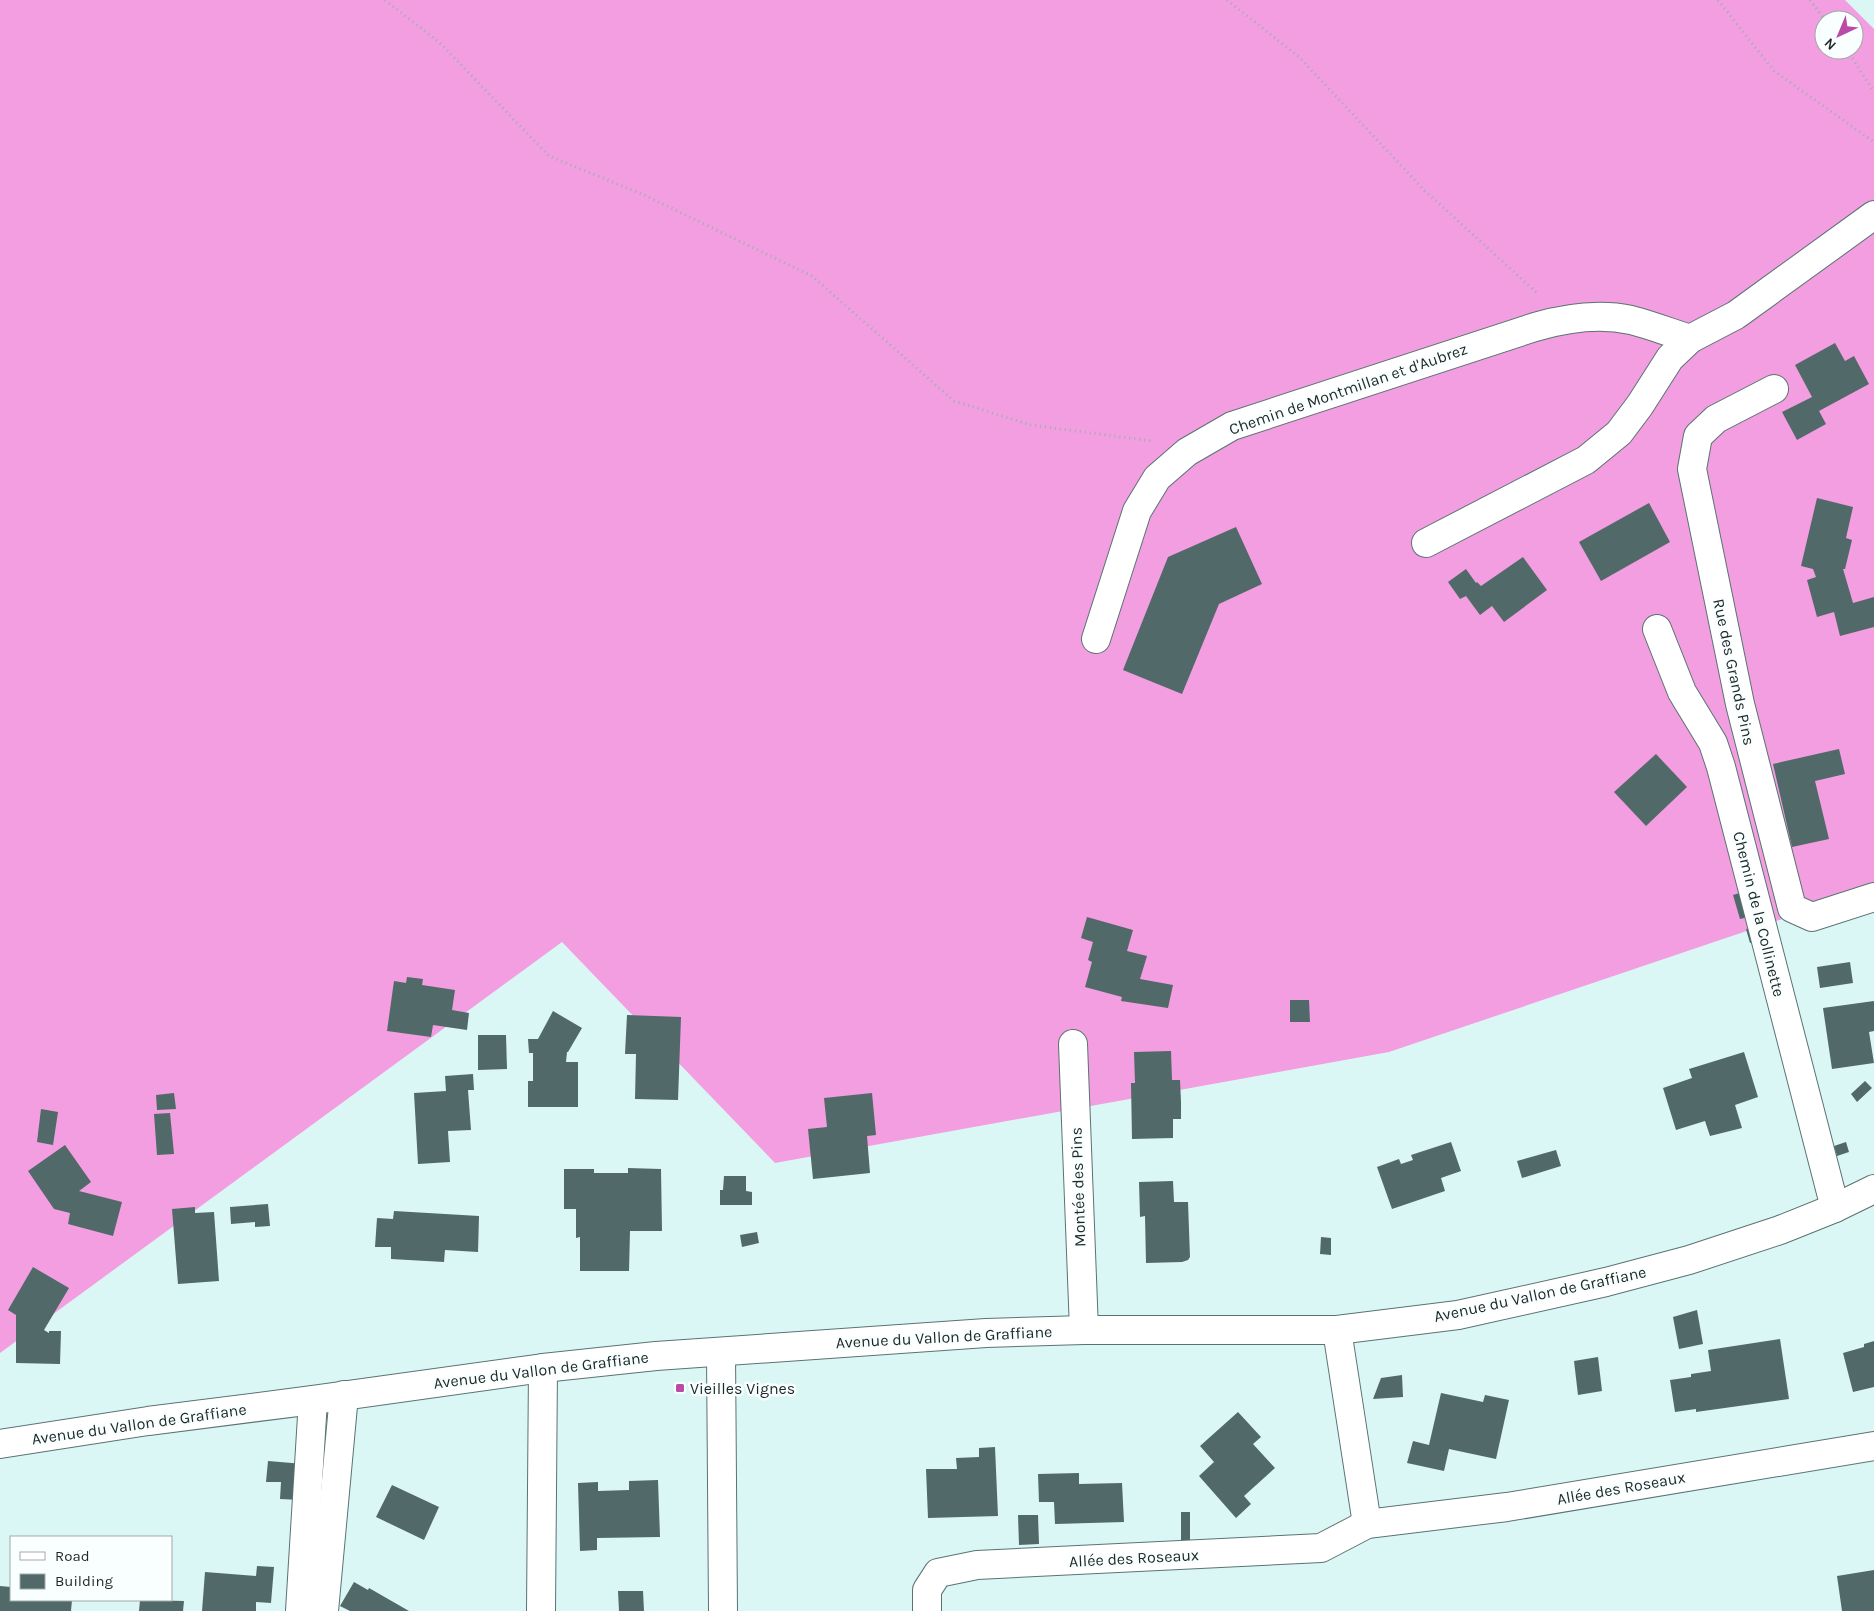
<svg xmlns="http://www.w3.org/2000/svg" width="1874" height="1611" font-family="Karla,sans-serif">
	<rect width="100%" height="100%" fill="#dbf7f5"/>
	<path fill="#f29ee0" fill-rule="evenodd" d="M0,0h1845l29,29v859l-485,164 -614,111 -213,-221 -562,411zM1824,20h30v30h-30z"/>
	<g fill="#516968">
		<path d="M1835,343l10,18 9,-5 15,28 -50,27 7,13 -29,16 -15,-28 30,-15 -17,-32z"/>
		<path d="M1817,498l36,9 -7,31 6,2 -7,29h-2l10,34 21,-6v30l-34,9 -6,-24 -17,5 -10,-37 9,-3 -3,-8 -12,-3z"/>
		<path d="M1649,503l21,39 -69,39 -22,-39z"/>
		<path d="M1236,527l26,57 -43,20 -37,90 -59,-24 45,-113z"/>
		<path d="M1523,557l24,33 -43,32 -12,-16 -12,9 -14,-19 -6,3 -12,-17 18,-13 10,14 1,-1 4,4z"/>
		<path d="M1839,749l6,25 -30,7 14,58 -37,8 -19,-83z"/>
		<path d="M1656,754l31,33 -41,39 -32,-34z"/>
		<path d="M1753,889l7,25 -20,5 -7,-24z"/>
		<path d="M1087,917l46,13 -6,21 20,5 -7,23 33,6 -5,23 -47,-7 1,-4 -37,-10 7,-25 -4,-2 5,-18 -12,-4z"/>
		<path d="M1761,925l4,14 -15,4 -4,-14z"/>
		<path d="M1850,962l3,21 -33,5 -3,-21z"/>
		<path d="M407,977l16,2 -1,6 33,5 -3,20 17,3 -2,17 -34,-5 -2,12 -44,-6 7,-50 12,2z"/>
		<path d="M1290,1000h19l1,22h-20z"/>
		<path d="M1874,1001v30l-5,1 5,31 -42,6 -9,-61z"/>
		<path d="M553,1011l29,17 -14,24h-1l-1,10h12v45h-50v-26h5v-28h-4l-1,-14h10z"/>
		<path d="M627,1015l54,2 -3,83 -43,-1 1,-45h-11z"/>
		<path d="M478,1035h28l1,34 -29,1z"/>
		<path d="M1171,1051l1,29h8l1,22v17h-8v19l-41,1 -1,-56h4l-1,-31z"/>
		<path d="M1744,1052l14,45 -23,8 7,23 -32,8 -5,-15 -29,9 -13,-42 29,-10 -3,-9z"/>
		<path d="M473,1074l1,16h-6l3,40 -23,1 2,31 -32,2 -4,-71 32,-2 -1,-15z"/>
		<path d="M1865,1081l7,7 -15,14 -6,-8z"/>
		<path d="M174,1093l2,16 -19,1 -1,-15z"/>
		<path d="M872,1093l4,42 -9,1 3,37 -57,6 -5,-50 19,-2 -3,-29z"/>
		<path d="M41,1109l17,3 -5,33 -16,-3z"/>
		<path d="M170,1113l4,41 -17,1 -3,-41z"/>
		<path d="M1451,1142l10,29 -20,7 4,13 -53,18 -15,-42 22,-8 2,5 12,-4 -2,-5z"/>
		<path d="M1846,1142l3,10 -12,4 -3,-10z"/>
		<path d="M65,1145l26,37 -12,9 43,11 -9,34 -45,-12 2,-11 -16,-4 -26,-38z"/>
		<path d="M1556,1150l5,16 -39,12 -5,-17z"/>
		<path d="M628,1168l33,1 1,62h-32l-1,40h-49v-34l-4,1v-29h-12v-40h30v4h34z"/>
		<path d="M724,1176h22v15l6,1v13h-32v-15h3z"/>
		<path d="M1173,1181l1,21h14l2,55 -2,3 -6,2 -36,1 -1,-47 -5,1 -1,-35z"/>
		<path d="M268,1204l2,22 -15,1v-5l-24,2 -1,-17z"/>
		<path d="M195,1207v6l19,-1 5,69 -41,3 -6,-75z"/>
		<path d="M394,1211l85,5 -1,36 -33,-2 -1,12 -53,-3v-12h-16l2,-29 16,1z"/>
		<path d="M757,1232l2,11 -17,4 -2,-12z"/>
		<path d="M1321,1237l10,1v17l-11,-1z"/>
		<path d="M33,1267l36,21 -25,42 5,3v-2h12l-1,33 -44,-1v-48l-8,-5z"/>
		<path d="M1697,1310l6,34 -24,5 -6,-32z"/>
		<path d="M1780,1339l9,60 -93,13v-3l-21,3 -5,-32 21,-3v-3l20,-3 -3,-21z"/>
		<path d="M1874,1341v46l-21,5 -10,-39 21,-6v-3z"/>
		<path d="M1598,1357l4,34 -24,4 -4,-34z"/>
		<path d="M1402,1375l1,22 -30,2 8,-21z"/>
		<path d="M1441,1393l42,9 2,-7 24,5 -13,59 -47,-10 -5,22 -37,-8 6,-22 16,4z"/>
		<path d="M1238,1412l23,25 -8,7 22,24 -31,28 7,8 -15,14 -37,-42 15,-14 -14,-16z"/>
		<path d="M995,1447l3,69 -70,2 -2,-49h31l-1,-11 23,-1v-9z"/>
		<path d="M268,1461l36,3 -3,36 -21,-1 1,-17h-15z"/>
		<path d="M1079,1473v11l43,-1 2,39 -69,2 -1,-22h-15l-1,-28z"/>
		<path d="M658,1480l2,57 -63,1v12l-17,1 -2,-68 20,-1v9l31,-1v-9z"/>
		<path d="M392,1485l47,22 -15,33 -48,-23z"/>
		<rect x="1181" y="1512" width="9" height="29"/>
		<path d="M1018,1515h20l1,29 -20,1z"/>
		<path d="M257,1566l17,1 -3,36 -15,-1v9h-54l3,-39 51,4z"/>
		<path d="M1874,1570v41h-32l-5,-35z"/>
		<path d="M354,1582l14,8 1,-2 40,23h-59l-10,-5z"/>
		<path d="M0,1586l11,1v13h61l-1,11h-71z"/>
		<path d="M618,1591h25l1,20h-25z"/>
		<path d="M140,1600l44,1 -1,10h-44z"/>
	</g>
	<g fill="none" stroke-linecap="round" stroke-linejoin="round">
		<g stroke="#5a7372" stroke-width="30">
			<g id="minor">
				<path d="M1774,389l-58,30 -18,17 -6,33 48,235 52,204 20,9 62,-20"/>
				<path d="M1426,543l160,-83 33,-27 21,-28 30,-47 20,-19 46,-24 138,-100"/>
				<path d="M1657,629l25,63 31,51 8,24 114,441"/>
				<path d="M1096,639l41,-128 20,-33 30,-26 45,-26 303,-99c31,-9 63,-14 96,-7 20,5 40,13 59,19"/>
				<path d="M1073,1044l11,286"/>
				<path d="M1337,1330l30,194"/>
				<path d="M721,1352l2,259"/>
				<path d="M0,1444l148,-23 165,-21 230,-32 113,-12 330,-23 98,-3h253l121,-15 148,-33 83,-22 91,-30 55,-22 39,-19"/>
				<path d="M300,1611l13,-211"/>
				<path d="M324,1611l20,-216"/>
				<path d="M541,1611l2,-243"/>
				<path d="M927,1611v-21l11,-17 39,-8 344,-17 46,-24 140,-17 367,-61"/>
			</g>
		</g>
		<g stroke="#9ab0af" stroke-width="3" stroke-dasharray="1 4" stroke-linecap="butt">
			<path d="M385,0l55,43 109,113 95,39 168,81 142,125 77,24 121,16"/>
			<path d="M1227,0l72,57 125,133 113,103"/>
			<path d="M1718,0l56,71 100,71"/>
			<path d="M1810,0l15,20"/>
			<path d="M1847,50l27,42"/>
		</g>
		<use href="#minor" stroke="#fff" stroke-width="28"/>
	</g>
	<rect fill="#ba4aa7" stroke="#f9fffe" stroke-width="2" x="675" y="1383" width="10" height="10" rx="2.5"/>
	<g text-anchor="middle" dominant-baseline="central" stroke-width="5" stroke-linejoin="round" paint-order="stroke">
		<g font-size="16" fill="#1d2827" stroke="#f9fffe">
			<text transform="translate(1348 389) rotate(-19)">Chemin de Montmillan et d'Aubrez</text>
			<text transform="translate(1734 672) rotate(78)">Rue des Grands Pins</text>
			<text transform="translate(1759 914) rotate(76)">Chemin de la Collinette</text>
			<text transform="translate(1078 1187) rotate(-92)">Montée des Pins</text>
			<text transform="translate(1540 1294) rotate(-12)">Avenue du Vallon de Graffiane</text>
			<text transform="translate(944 1337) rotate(-3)">Avenue du Vallon de Graffiane</text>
			<text transform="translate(541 1370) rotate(-7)">Avenue du Vallon de Graffiane</text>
			<text transform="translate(139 1424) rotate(-8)">Avenue du Vallon de Graffiane</text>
			<text transform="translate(1621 1488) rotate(-10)">Allée des Roseaux</text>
			<text transform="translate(1134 1558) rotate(-3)">Allée des Roseaux</text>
		</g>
		<g font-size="16" fill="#1d2827" stroke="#f9fffe" text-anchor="start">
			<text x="690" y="1388">Vieilles Vignes</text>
		</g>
	</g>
	<rect x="10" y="1536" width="162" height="65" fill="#f9fffe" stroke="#a1a9a8"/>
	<rect x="20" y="1552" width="25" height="8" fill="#ffffff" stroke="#a1a9a8"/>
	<text x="55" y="1561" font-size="15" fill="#1d2827">Road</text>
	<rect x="20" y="1574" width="25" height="15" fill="#516968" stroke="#a1a9a8"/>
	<text x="55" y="1586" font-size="15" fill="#1d2827">Building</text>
	<g transform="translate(1839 35) rotate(224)"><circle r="24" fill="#f9fffe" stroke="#a1a9a8"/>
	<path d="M0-4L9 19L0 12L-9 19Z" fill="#ba4aa7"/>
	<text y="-8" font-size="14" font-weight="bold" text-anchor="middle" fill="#1d2827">N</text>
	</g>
</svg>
